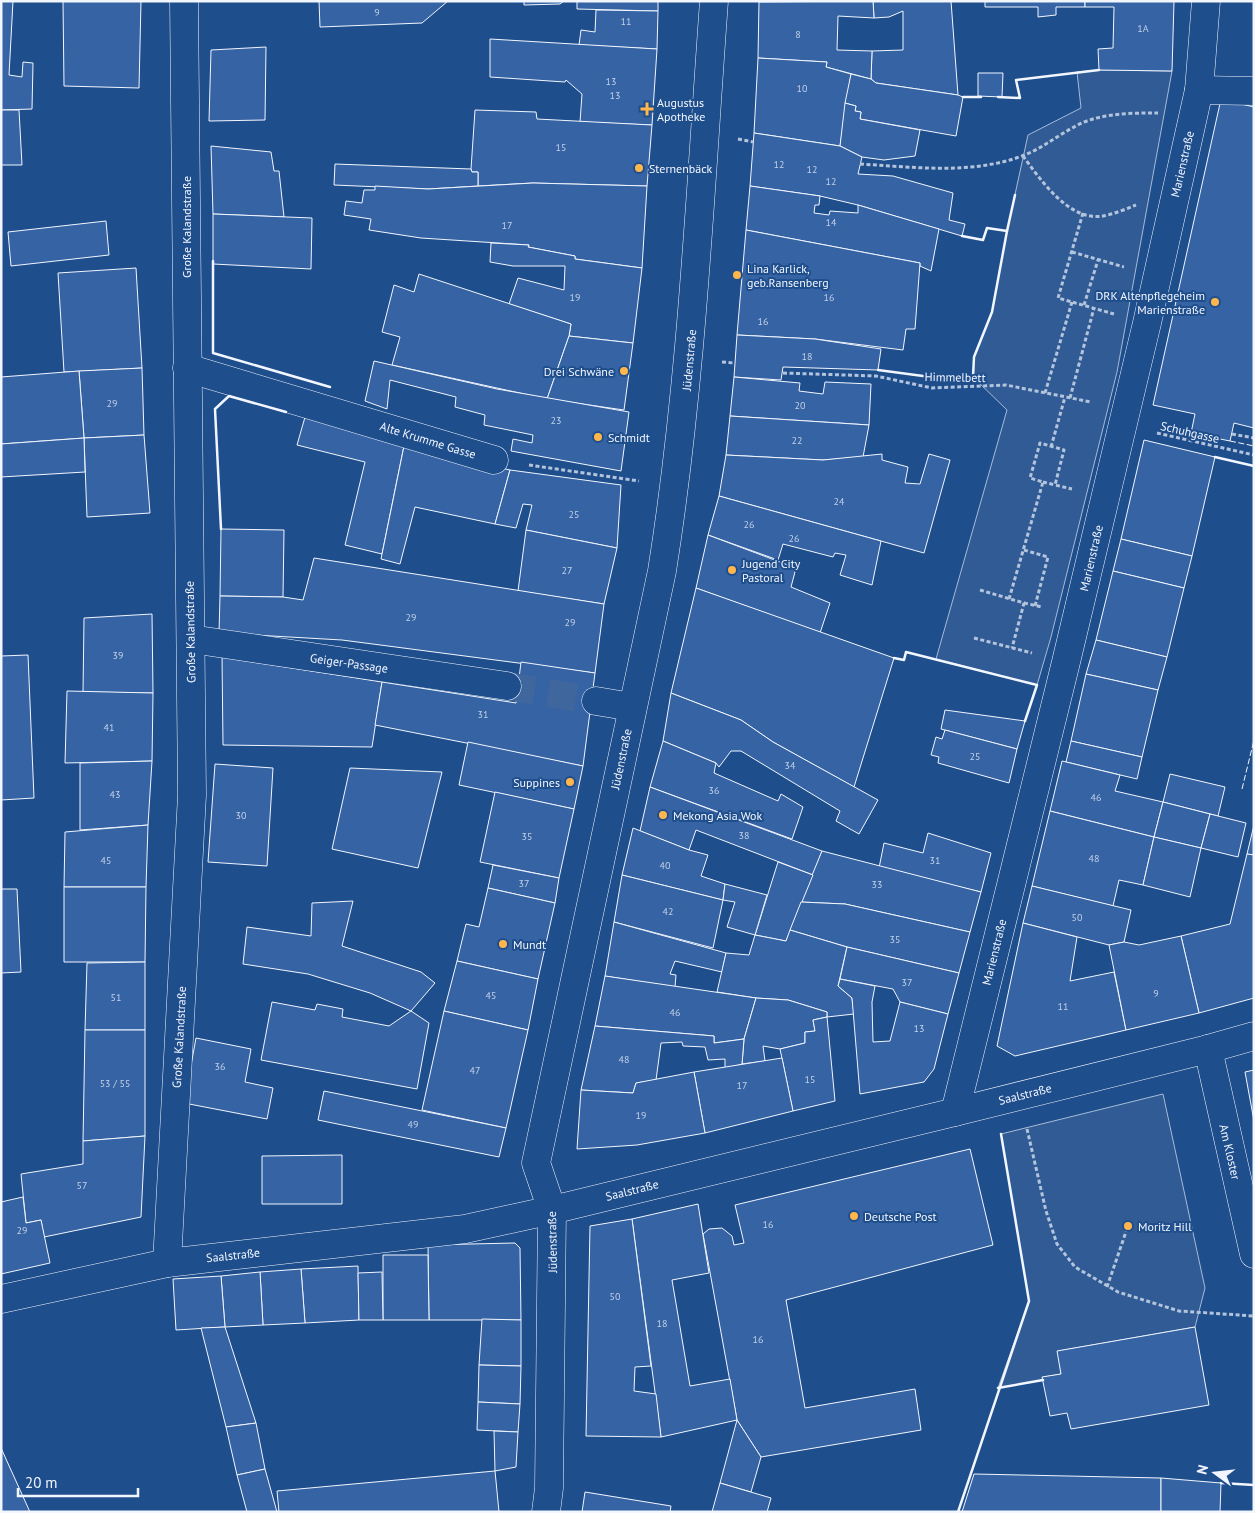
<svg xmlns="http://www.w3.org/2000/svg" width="1255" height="1513" font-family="'PT Sans',sans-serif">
	<rect width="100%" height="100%" fill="#1f4e8c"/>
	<g fill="#305b95" stroke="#a8bbd7">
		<path d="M1099,70l73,1 -55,301 -66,265 -14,48 -101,-26 71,-249 -34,-33 1,-20 18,-45 15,-81 21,-96 53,-27 -4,-36z"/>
		<path d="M1163,1094l42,194 -10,39 -137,24 3,23 -18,3v3l-45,8 31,-87 -28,-167z"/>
	</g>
	<g fill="#3563a3" stroke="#f2f6ff">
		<path d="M1,1h12l-4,74 13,2 1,-15 10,1 -1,46 -31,1z"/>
		<path d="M63,1h78l-2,87 -75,-2z"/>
		<path d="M319,1h129l-26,22 -102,4z"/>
		<path d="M524,1h40l-4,3 -36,1z"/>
		<path d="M577,1h81v10l-81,-2z"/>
		<path d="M873,1h78l7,94 -82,-12 -5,-4 1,-28 31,-1v-39l-14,6 -15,1z"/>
		<path d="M873,1l1,17 -36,-2 -1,34 35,1 -1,28 -45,-12 1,-5 -69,-4 1,-56z"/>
		<path d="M985,1h100v6h-29v8l-18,2v-10h-53z"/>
		<path d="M1085,1h89l-2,70 -73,-1 -1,-21 15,-1 1,-41h-29z"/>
		<path d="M596,10l62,1 -1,38 -78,-4 2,-15 14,2z"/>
		<path d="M490,39l167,10 -5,76 -72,-3 2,-28 -16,-14 -1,2 -75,-5z"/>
		<path d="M266,47l-1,73 -56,1 2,-71z"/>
		<path d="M758,58l69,4 -1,5 25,7 -11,72 -86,-13z"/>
		<path d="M978,73h25l-1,24 -24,-1z"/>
		<path d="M851,74l20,5 5,4 82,12 5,2 -7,39 -96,-17 1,-7 -6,-1 1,-5 -11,-3z"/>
		<path d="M1221,99l33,8v321l-20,-5 -4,18 -39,-8 4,-19 -42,-9z"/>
		<path d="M845,103l11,3 -1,5 6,1 -1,7 60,11 -5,26 -31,4 -22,-3 -22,-11z"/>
		<path d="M1,110h18l3,55h-21z"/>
		<path d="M475,110l61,2 1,7 115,6 -5,61 -114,-3 -55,3v-14h-6l-1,-3z"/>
		<path d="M754,133l86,13 22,11 -4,17 35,2 60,17 -4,27 16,4 -3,12 -104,-31 -38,-9 -70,-10z"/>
		<path d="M211,146l60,6 3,19h5l5,46 -71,-3z"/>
		<path d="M335,164l136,5 1,3h6v14l-50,3 -94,-4z"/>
		<path d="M533,183l114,3 -5,82 -67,-9v-3l-47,-9 1,-2 -108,-7 -52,-8 2,-11 -27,-4 2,-14 16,2 2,-13h11v-4l53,3z"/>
		<path d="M750,186l70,10 -1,9h-4l-1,8 15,2 1,-4 28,2v-8l81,24 -8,42 -11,-5v-3l-174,-33z"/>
		<path d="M213,214l99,4 -1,51 -98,-5z"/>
		<path d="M106,221l3,34 -98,11 -3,-34z"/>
		<path d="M746,230l174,33 -5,66h-9l-3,21 -88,-11 -78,-4z"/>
		<path d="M491,243l38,2 -1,2 47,9v3l67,9 -9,75 -64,-7 2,-12 -62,-20 9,-26 46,12 1,-24h-52l-23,-4z"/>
		<path d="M136,268l6,100 -78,4 -6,-99z"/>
		<path d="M419,274l152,50 -2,12 -22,63 -155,-34 8,-28 -18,-5 12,-47 20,7z"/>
		<path d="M737,335l78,4 66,10 -3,21 -95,-3 -2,13 -47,-3z"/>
		<path d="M569,336l64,7 -9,67 -77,-11z"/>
		<path d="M374,361l123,28 132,23 -8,59 -110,-20 2,-12 19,4 1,-8 -49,-10 1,-10 -30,-8 1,-10 -66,-17 -3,29 -22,-8z"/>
		<path d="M142,368l2,67 -60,3 -5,-67z"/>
		<path d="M79,371l5,67 -83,6v-67z"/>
		<path d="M734,377l66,6 -1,8 24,3 2,-12 46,2 -2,41 -139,-9z"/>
		<path d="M730,416l139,9 -6,32 -40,3 -97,-5z"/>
		<path d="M305,417l99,29 -22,108 -37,-9 20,-83 -68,-17z"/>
		<path d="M144,435l6,78 -63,4 -3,-79z"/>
		<path d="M84,438l1,34 -84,5v-33z"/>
		<path d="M1144,440l71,17 -23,99 -71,-17z"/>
		<path d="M404,446l106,24 -15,54 -80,-17 -15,57 -19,-5z"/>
		<path d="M882,454v6l26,7 -3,16 15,1 9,-30 21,6 -26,93 -205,-57 7,-41 97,5z"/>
		<path d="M510,470l111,15 -4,63 -91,-18 6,-25 -9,-1 -7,24 -21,-4z"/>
		<path d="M719,496l162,45 -9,44 -32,-10 6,-20 -11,-2 -2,4 -50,-13 -5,16 -70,-25z"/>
		<path d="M221,529l63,1 -1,67 -63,-1z"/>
		<path d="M526,530l91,18 -13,56 -86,-13z"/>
		<path d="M708,535l88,33 -5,19 39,16 -10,30 -124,-45z"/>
		<path d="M1121,539l71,17 -8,32 -71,-17z"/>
		<path d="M314,558l290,46 -9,69 -253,-33 -123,-7 1,-37 63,1 20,3z"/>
		<path d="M1113,571l71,17 -17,69 -71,-17z"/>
		<path d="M696,588l198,70 -40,129 -81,-45 -32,-22 -70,-27z"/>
		<path d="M152,614l1,79 -70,-1 1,-74z"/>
		<path d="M1096,640l71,17 -9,33 -72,-16z"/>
		<path d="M28,655l6,143 -33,2v-144z"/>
		<path d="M222,657l160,25 -10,65 -149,-2z"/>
		<path d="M521,662l74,11 -12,93 -208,-41 7,-43 134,21z"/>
		<path d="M1086,674l72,16 -16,67 -71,-16z"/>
		<path d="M67,691l86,2 -1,68 -87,2z"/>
		<path d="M671,693l70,27 32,22 105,58 -19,34 -23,-13 4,-10 -99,-60h-10l-12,16 -3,-4 -53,-22z"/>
		<path d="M945,710l80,11 -8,28 -76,-20z"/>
		<path d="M945,730l72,19 -8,34 -71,-20 1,-6 -8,-2 5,-18 6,2z"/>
		<path d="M663,741l53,22 -2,10 64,28 3,-7 22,13 -11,32 -142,-52z"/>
		<path d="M1071,741l71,16 -5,22 -71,-17z"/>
		<path d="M468,742l115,24 -9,43 -115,-24z"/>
		<path d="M152,761l-4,64 -68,5v-67z"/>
		<path d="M1062,761l58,14 -5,16 48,11 -9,35 -104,-26z"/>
		<path d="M215,764l58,4 -6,98 -59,-4z"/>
		<path d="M350,768l92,4 -24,96 -86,-19z"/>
		<path d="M1170,774l55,13 -7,29 -55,-14z"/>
		<path d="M650,787l172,64 -9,24 -117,-45 -7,20 -49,-19z"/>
		<path d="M495,792l79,17 -15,69 -79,-16z"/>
		<path d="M1163,802l47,12 -9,34 -47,-11z"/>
		<path d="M1050,811l104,26 -11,48 -24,-5 -6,26 -81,-20z"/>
		<path d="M1210,814l36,9 -8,34 -37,-9z"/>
		<path d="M148,825l-2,62h-82l1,-55z"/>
		<path d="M1254,825v30l-7,-1z"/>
		<path d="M633,828l56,22 19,5 -7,21 24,8 -2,16 -101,-25z"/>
		<path d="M928,833l63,20 -10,39 -102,-24 5,-25 39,10z"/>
		<path d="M1154,837l47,11 -11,49 -47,-12z"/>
		<path d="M822,851l159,41 -11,40 -125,-28 -44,-2z"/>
		<path d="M1247,854l7,1v143l-55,15 -18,-77 49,-12z"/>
		<path d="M778,862l35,13 -27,66 -31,-6z"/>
		<path d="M493,865l66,13 -4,25 -67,-15z"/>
		<path d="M622,875l101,25 -10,48 -99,-26z"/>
		<path d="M725,884l42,11 -12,40 -28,-8 8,-25 -12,-2z"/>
		<path d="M1032,886l99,24 -7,32 -15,3 -86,-22z"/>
		<path d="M64,887h82l-1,75h-81z"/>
		<path d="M488,888l67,15 -17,76 -81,-18 9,-37 13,3z"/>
		<path d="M1,889h16l4,83 -20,1z"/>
		<path d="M353,901l-11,45 79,26 14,11 -24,28 -41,-18 -62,-19 -65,-10 4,-37 64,9 1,-33z"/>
		<path d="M801,902l44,2 125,28 -11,41 -112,-26 -57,-17z"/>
		<path d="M614,922l112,31 -4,19 -47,-11 -5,13 6,1 -1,12 -70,-11z"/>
		<path d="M1023,923l54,14 -7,44 44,-9 12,58 -111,26 -18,-10z"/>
		<path d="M790,930l57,17 -9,39 14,12 2,16 -27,3v-5l-39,-12 -32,-2 -39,-6 9,-39 23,2 6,-20 31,6z"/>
		<path d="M1181,936l18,77 -73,17 -17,-85 15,-3 15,3z"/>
		<path d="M847,947l112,26 -11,41 -48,-12 -7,-13 -53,-10z"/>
		<path d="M457,961l81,18 -10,51 -84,-19z"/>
		<path d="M145,962v68h-60l2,-67z"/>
		<path d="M605,976l151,22 -12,41 -30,4v-7l-119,-10z"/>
		<path d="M840,979l35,7 -3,16 1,40 17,-1 10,-39 48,12 -14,55 -10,13 -64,12 -8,-96 -14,-12z"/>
		<path d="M756,998l32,2 39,12v5l-14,3 2,11 -10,1v11l-25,6 -17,-3 2,15 -23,3 2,-25z"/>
		<path d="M272,1002l43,8 2,-6 26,5 -1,8 47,9 22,-15 18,12 -12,66 -156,-29z"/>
		<path d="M444,1011l84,19 -22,98 -84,-18z"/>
		<path d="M827,1017l8,84 -42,10 -13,-62 25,-6v-11l10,-1 -2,-11z"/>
		<path d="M595,1026l119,10v7l30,-4 -2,25 -17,5v-10l-17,1 -3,-13 -22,-1 -1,-4 -21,1 -5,37 -20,3 -3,10 -52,-3z"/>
		<path d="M85,1030h60v106l-62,5z"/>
		<path d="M196,1038l55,11 -6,33 28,6 -6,31 -83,-16z"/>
		<path d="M782,1058l11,53 -88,22 -11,-61z"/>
		<path d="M1254,1070v51l-9,-49z"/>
		<path d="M694,1072l11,61 -68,12 -60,4 4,-59 52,3 3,-10z"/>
		<path d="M324,1091l182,37 -7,29 -181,-37z"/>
		<path d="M145,1136l-4,81 -97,20 -3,-17 -15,3 -5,-49 62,-10v-23z"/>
		<path d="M970,1149l23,96 -207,55 19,108 110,-19 6,41 -160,27 -24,-37 -34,-186 6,-5 13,-1 10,8 2,9 10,-2 -9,-38z"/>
		<path d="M342,1155v49h-80v-48z"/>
		<path d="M23,1197l3,26 15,-3 9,43 -49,11v-72z"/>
		<path d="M698,1204l11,69 -37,7 18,106 40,-7 7,41 -76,17 -29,-218z"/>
		<path d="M632,1219l19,147 -16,1 -1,24 22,3 5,43 -75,-1 4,-210z"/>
		<path d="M515,1243l5,5 1,72h-92l-1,-75z"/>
		<path d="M383,1255h45l1,65h-46z"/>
		<path d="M358,1266l1,54 -54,3 -4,-54z"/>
		<path d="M301,1269l4,54 -42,2 -3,-53z"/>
		<path d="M260,1272l3,53 -38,2 -4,-51z"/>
		<path d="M382,1272l1,48h-24l-1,-47z"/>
		<path d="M221,1276l4,51 -49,3 -3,-51z"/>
		<path d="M482,1319l39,1v46l-42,-1z"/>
		<path d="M225,1327l31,96 -30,4 -25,-99z"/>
		<path d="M1195,1327l14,78 -138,24 -4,-16 -17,3 -8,-39 19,-3 -4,-23z"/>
		<path d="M479,1365l42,1 -1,38 -42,-2z"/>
		<path d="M478,1402l42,2 -2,28 -41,-2z"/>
		<path d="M737,1420l24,37 -10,35 -31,-9z"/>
		<path d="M256,1423l9,46 -28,6 -11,-48z"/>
		<path d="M494,1431l24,1 -2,35 -21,4z"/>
		<path d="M1,1448l29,64h-29z"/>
		<path d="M265,1469l12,43h-30l-10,-37z"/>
		<path d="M495,1471l4,41h-220l-2,-21z"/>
		<path d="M974,1474l187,4v34h-199z"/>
		<path d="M1161,1478l60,5 -1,29h-59z"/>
		<path d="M720,1483l51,15 -4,14h-55z"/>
		<path d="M585,1492l86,14 -1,6h-88z"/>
	</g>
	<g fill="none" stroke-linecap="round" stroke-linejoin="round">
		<path stroke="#3f679d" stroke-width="28" stroke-dasharray="28 14" stroke-linecap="butt" d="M507,686l89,15"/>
		<g stroke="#f2f6ff" stroke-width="29">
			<g id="minor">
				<path d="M1199,90l55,1"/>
				<path d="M187,368l307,92"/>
				<path d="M191,639l316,47"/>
				<path d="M596,701l36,6"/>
				<path d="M1208,1049l46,205"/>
				<path d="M955,1112l111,-450 81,-339 52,-233 7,-89"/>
				<path d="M167,1263l25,-468 -8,-794"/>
				<path d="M1,1299l166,-36 298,-34 87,-19 403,-98 253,-63 46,-13"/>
				<path d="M546,1512l3,-24 3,-278 -16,-47 126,-592c30,-189 38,-379 52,-570"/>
			</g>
		</g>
		<g stroke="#b3c4dc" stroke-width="3" stroke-dasharray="4 2.5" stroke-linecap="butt">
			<path d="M738,139l15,3"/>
			<path d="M1023,156c17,23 46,66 80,60 11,-2 23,-7 33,-11"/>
			<path d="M860,164c54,3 111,11 162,-8 25,-9 46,-30 71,-37 20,-6 44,-6 65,-6"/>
			<path d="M1083,213l-25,85 56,16"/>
			<path d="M1072,252l52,15"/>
			<path d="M1084,305l14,-45"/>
			<path d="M722,362l12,1"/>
			<path d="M783,373l93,3 56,12 74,-3 85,17"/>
			<path d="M1045,393l27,-91"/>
			<path d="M1070,398l24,-90"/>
			<path d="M1157,433l97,22"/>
			<path d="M1232,434l22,4"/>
			<path d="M1051,447l14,-50"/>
			<path d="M529,465l110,16"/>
			<path d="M1043,482l12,3"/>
			<path d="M1024,550l24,7 -13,49"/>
			<path d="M980,590l44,13 -12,45"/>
			<path d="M1009,599l34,-117 -13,-4 10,-35 24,7 -9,35 17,4"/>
			<path d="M1024,603l18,4"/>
			<path d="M974,638l58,15"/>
			<path d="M1027,1129l19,82 11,33 18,23 43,25 61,19 75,5"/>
			<path d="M1107,1287l21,-61"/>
		</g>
		<use href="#minor" stroke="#1f4e8c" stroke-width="28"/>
		<g stroke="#f2f6ff" stroke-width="1" stroke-dasharray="6 2.5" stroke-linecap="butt">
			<path d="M1230,441l24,5"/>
			<path d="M1242,789l12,-49"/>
		</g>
		<g stroke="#f2f6ff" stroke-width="2.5">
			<path d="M963,97h18"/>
			<path d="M998,97l22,1 -4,-18 83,-10"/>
			<path d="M962,236l21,4 4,-12 20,3 8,-36"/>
			<path d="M213,261v92l117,34"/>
			<path d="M878,370l45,6 50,1 1,-20 18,-45 15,-81"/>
			<path d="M1215,457l39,9"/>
			<path d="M221,529l-6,-120 14,-13 57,16"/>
			<path d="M894,658l10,2 2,-8 131,33 -12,36"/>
			<path d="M998,1388l45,-8"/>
			<path d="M1221,1483l33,2"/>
			<path d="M958,1512l71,-211 -28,-167"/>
		</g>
	</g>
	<g fill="#ffb74d" stroke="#1f4e8c" stroke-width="2">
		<path d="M644.5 101.5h5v5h5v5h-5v5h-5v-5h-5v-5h5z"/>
		<circle cx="639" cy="168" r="5"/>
		<circle cx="737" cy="275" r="5"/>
		<circle cx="1215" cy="302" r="5"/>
		<circle cx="624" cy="371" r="5"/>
		<circle cx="598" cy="437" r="5"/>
		<circle cx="732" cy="570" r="5"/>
		<circle cx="570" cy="782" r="5"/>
		<circle cx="663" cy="815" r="5"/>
		<circle cx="503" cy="944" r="5"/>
		<circle cx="854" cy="1216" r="5"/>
		<circle cx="1128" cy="1226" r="5"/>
	</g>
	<g text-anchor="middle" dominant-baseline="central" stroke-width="4" stroke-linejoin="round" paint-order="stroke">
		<g font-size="10" fill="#c3d1e8">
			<text x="377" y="12">9</text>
			<text x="626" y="21">11</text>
			<text x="1143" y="28">1A</text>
			<text x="798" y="34">8</text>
			<text x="611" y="81">13</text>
			<text x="802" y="88">10</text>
			<text x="615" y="95">13</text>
			<text x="561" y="147">15</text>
			<text x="779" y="164">12</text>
			<text x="812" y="169">12</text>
			<text x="831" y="181">12</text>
			<text x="831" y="222">14</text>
			<text x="507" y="225">17</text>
			<text x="575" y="297">19</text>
			<text x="829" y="297">16</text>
			<text x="763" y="321">16</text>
			<text x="807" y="356">18</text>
			<text x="112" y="403">29</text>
			<text x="800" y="405">20</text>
			<text x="556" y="420">23</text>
			<text x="797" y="440">22</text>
			<text x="839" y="501">24</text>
			<text x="574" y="514">25</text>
			<text x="749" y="524">26</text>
			<text x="794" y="538">26</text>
			<text x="567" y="570">27</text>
			<text x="411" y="617">29</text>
			<text x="570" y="622">29</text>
			<text x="118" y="655">39</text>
			<text x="483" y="714">31</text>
			<text x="109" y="727">41</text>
			<text x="975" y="756">25</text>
			<text x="790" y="765">34</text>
			<text x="714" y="790">36</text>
			<text x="115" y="794">43</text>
			<text x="1096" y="797">46</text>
			<text x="241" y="815">30</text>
			<text x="744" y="835">38</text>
			<text x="527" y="836">35</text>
			<text x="1094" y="858">48</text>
			<text x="106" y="860">45</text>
			<text x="935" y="860">31</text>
			<text x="665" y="865">40</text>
			<text x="524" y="883">37</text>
			<text x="877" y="884">33</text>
			<text x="668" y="911">42</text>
			<text x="1077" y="917">50</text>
			<text x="895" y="939">35</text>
			<text x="907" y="982">37</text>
			<text x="1156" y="993">9</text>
			<text x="491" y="995">45</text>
			<text x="116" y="997">51</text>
			<text x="1063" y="1006">11</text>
			<text x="675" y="1012">46</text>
			<text x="919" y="1028">13</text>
			<text x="624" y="1059">48</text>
			<text x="220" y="1066">36</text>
			<text x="475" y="1070">47</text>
			<text x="810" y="1079">15</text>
			<text x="115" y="1083">53 / 55</text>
			<text x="742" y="1085">17</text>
			<text x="641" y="1115">19</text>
			<text x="413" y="1124">49</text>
			<text x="82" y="1185">57</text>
			<text x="768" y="1224">16</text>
			<text x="22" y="1230">29</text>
			<text x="615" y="1296">50</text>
			<text x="662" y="1323">18</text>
			<text x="758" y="1339">16</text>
		</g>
		<g font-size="12" fill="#f2f6ff" stroke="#1f4e8c" text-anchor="start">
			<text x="657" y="102">Augustus<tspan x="657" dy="14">Apotheke</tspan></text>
			<text x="649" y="168">Sternenbäck</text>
			<text x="747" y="268">Lina Karlick,<tspan x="747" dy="14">geb.Ransenberg</tspan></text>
			<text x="1205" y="295" text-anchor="end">DRK Altenpflegeheim<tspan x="1205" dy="14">Marienstraße</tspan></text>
			<text x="614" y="371" text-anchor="end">Drei Schwäne</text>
			<text x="608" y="437">Schmidt</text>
			<text x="742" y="563">Jugend City<tspan x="742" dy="14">Pastoral</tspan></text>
			<text x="560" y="782" text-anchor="end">Suppines</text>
			<text x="673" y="815">Mekong Asia Wok</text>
			<text x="513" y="944">Mundt</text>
			<text x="864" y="1216">Deutsche Post</text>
			<text x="1138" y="1226">Moritz Hill</text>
		</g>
		<g font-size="12" fill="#f2f6ff" stroke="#1f4e8c">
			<text transform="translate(1182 164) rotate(-77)">Marienstraße</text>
			<text transform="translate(186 227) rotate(-90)">Große Kalandstraße</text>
			<text transform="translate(689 360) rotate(-85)">Jüdenstraße</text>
			<text transform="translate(955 377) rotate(1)">Himmelbett</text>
			<text transform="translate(1190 432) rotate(13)">Schuhgasse</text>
			<text transform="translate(428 440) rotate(17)">Alte Krumme Gasse</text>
			<text transform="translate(1091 558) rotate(-77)">Marienstraße</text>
			<text transform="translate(190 632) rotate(-91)">Große Kalandstraße</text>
			<text transform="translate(349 663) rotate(8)">Geiger-Passage</text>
			<text transform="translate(621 759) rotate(-78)">Jüdenstraße</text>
			<text transform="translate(994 952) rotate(-76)">Marienstraße</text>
			<text transform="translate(179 1037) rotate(-87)">Große Kalandstraße</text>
			<text transform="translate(1025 1094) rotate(-14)">Saalstraße</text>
			<text transform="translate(1230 1152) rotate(77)">Am Kloster</text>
			<text transform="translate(632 1190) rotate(-14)">Saalstraße</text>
			<text transform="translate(552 1242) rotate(-91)">Jüdenstraße</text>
			<text transform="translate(233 1255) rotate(-6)">Saalstraße</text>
		</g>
	</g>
	<rect width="1255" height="1513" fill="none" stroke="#f2f6ff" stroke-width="5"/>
	<g transform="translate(1215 1473) rotate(285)" stroke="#1f4e8c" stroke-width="4" paint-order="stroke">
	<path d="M0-4L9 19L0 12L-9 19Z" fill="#f2f6ff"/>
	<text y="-8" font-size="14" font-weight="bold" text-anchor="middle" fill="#f2f6ff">N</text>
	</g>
	<path d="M18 1488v8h120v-8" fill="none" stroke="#f2f6ff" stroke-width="2.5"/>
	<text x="25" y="1488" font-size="15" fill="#f2f6ff" stroke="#1f4e8c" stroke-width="4" paint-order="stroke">20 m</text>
</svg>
